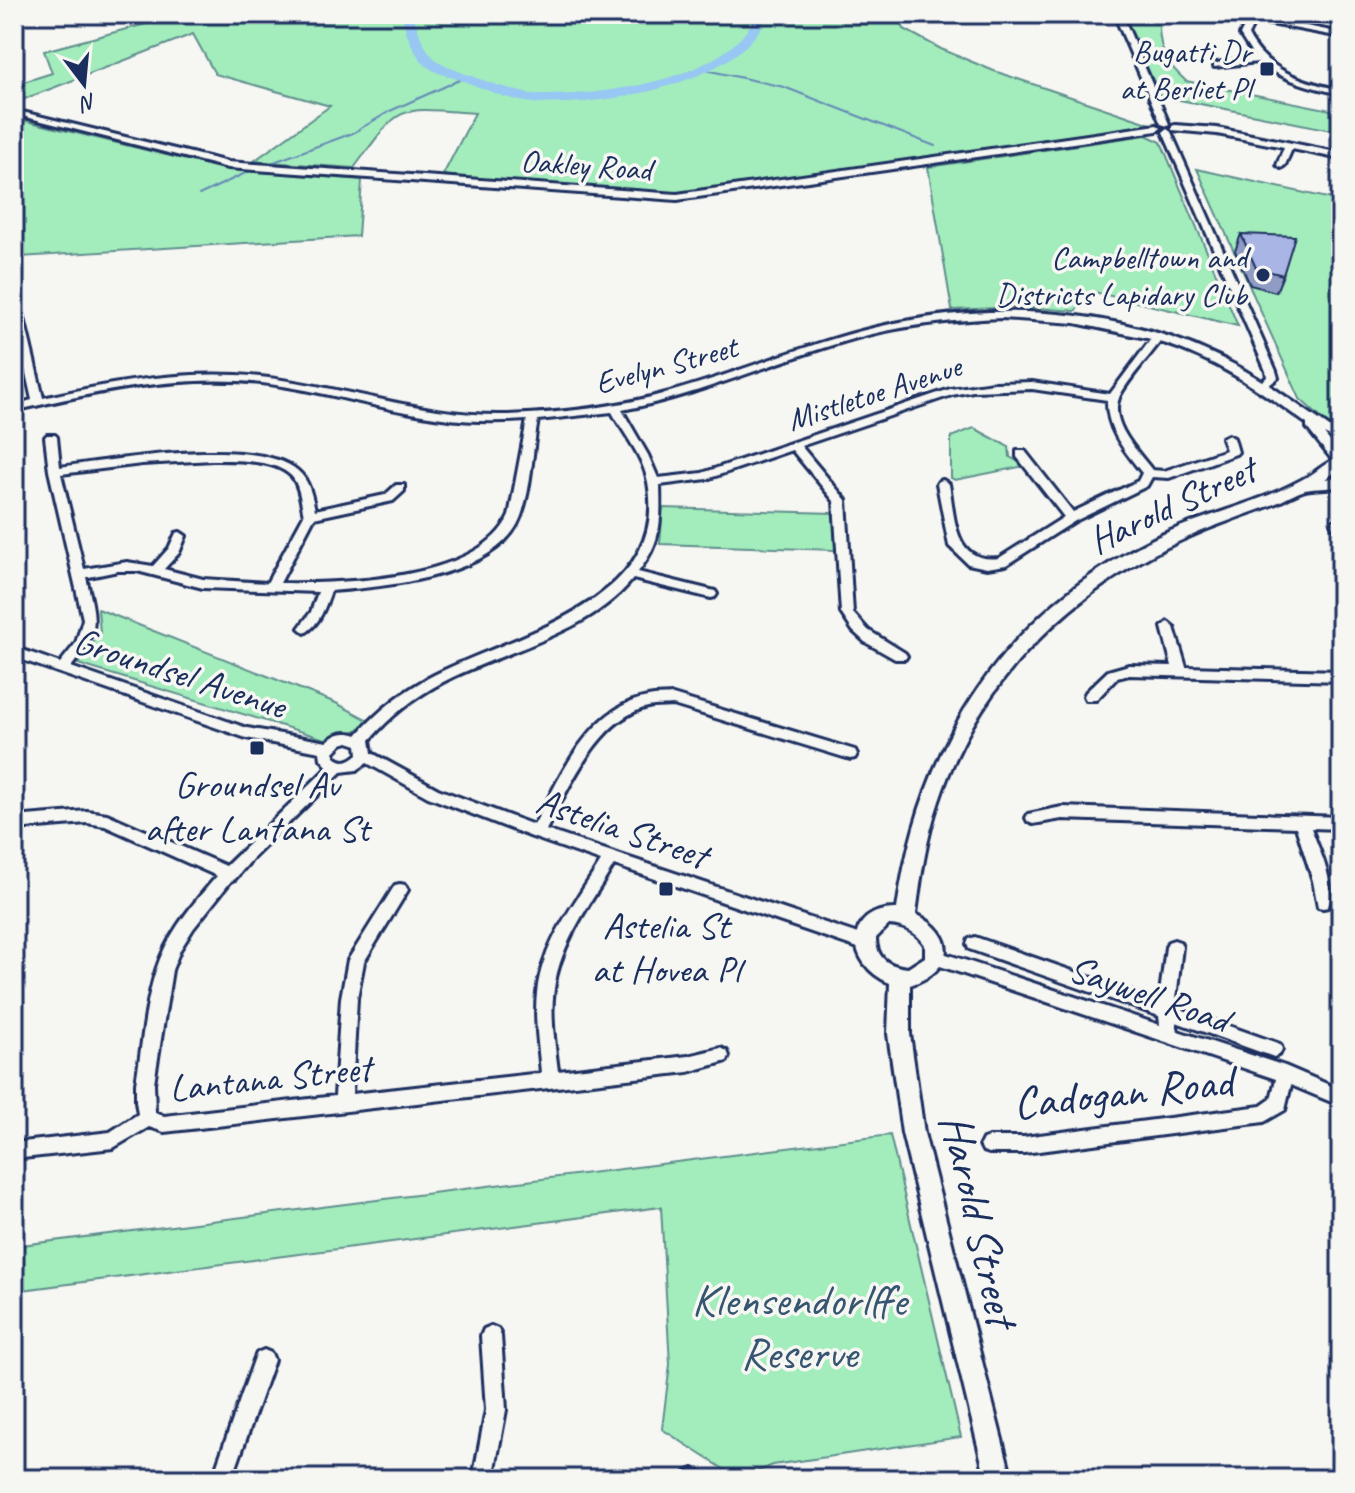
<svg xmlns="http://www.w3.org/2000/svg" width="1355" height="1493" font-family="Caveat,sans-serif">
	<rect width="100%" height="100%" fill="#f6f6f2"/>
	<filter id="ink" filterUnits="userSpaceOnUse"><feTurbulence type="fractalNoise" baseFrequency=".0125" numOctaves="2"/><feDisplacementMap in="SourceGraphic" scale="16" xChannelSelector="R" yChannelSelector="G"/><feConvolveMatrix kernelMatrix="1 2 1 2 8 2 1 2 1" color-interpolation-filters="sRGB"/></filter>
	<g filter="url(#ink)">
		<g fill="#a3edbc" stroke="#5f8e8d" stroke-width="2">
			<path d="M183,14h714l7,15 37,20 53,22 160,54 -471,70 -194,-12 1,-3 -47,-5 32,-62c-80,-6 -73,-10 -121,55l-100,-7 76,-55 -115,-32 -22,-40 -179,69v-18l38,-12 -8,-22z"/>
			<path d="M1123,14h51l-15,13c1,26 8,37 27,54l155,31v20l-181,-36z"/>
			<path d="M14,118l210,51 138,11 -4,56 -338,21 -6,-22z"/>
			<path d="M1146,135l15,7 77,184 -144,-34 -19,19 -54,-4 -69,3 -24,-143z"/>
			<path d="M1197,169l144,32v235l-41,-37z"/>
			<path d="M974,428l35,19 1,10 15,9 -70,14 -4,-2v-41z"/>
			<path d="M663,508l171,5 1,37 -175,-6z"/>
			<path d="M98,609l238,94 34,18 -15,10 -30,8 -247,-75 22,-31z"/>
			<path d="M890,1135l71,302 -188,28 -34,14 -77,-50 8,-65 -9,-157 -647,84v-45z"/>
		</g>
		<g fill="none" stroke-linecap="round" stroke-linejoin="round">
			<g stroke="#658ab7" stroke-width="2">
				<path d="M706,70l78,17 151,59"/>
				<path d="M263,166l90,-33 37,-22 76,-34"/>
				<path d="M199,195l55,-26"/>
			</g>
			<path fill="#97c7f2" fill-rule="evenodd" d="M401,14h12c5,17 11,37 26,48 11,8 84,33 98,33 63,1 193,-14 219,-81h12c-26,71 -167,93 -234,89 -25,-2 -48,-14 -71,-22 -10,-4 -26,-7 -34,-13 -16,-13 -23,-35 -28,-54z"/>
			<g stroke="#1b2f5e" stroke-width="6">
				<g id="minor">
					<path d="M1114,14h8l47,110 -1,2 -7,-2z"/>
					<path d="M1228,14h30l-1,2 84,17v4l-86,-16 -7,14c18,36 56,47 93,55v4c-30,-6 -58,-14 -83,-32l-44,5v-4h3l37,-6 -14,-22 8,-16z"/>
					<path d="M14,110l214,52 449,32 480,-69 4,3 -4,3 -480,69 -449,-32 -214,-54z"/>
					<path d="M1175,125l42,3 124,25v6l-49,-10 -7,16 -4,3 -4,-3 7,-18 -67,-13 -45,-4v-4z"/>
					<path d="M1167,129l4,3 105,239 2,7 -9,7 72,50v7l-17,-8 17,21v7h-7l-27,-34v-4c-49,-35 -89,-64 -147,-82 -9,12 -37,44 -41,56 -10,25 19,54 33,72l12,1 62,-21 -4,-12 6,-3 6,3 4,14 -2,2 -67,24 -17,-1 -5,9 -72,35 -69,44 -19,3 -19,-4 -19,-18 -12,-62 2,-3 4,-1 6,4c6,33 4,80 50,74l65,-41 -47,-60v-6h8l48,61 65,-31 4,-8c-17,-22 -36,-43 -35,-73l-75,-11 -59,2 -21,4 -151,51 45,54 7,113 15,17 37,23 2,3 -2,3h-10l-30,-17 -12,-11 -12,-18 -7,-112 -42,-51 -85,29 -47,6c1,35 2,57 -22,87l77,19 2,3 -2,3 -4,1 -78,-19c-46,56 -128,71 -190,103 -28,15 -53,34 -73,58l2,13 66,36 96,36c26,-46 54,-118 114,-128 8,-2 17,-1 25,-2l182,55 2,4 -2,4 -5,1 -177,-54c-8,1 -17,0 -25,2 -51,12 -79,82 -102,123l324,108 2,5 -2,5 -6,2 -250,-85c-24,39 -54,78 -60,124 -4,27 1,55 4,82l130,-15 33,-8 6,3 2,5 -2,5 -39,11 -524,60 -15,-5 -36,21 -99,11v-16l96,-11 28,-18 -2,-13v-18c7,-41 9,-86 24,-124 13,-32 35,-58 57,-83l-112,-50 -18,-3 -73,6v-12l73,-6 20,3 119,52 102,-99 -7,-8 -1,-7 -74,-14 -232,-81v-10l46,16 16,-20 7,-24 -34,-148 -4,-34 2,-2h8l2,2 3,30c51,-7 199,-32 238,4 11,9 14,25 17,39l70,-15 11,-10h8v6l-11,10 -79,17 -34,65c60,1 199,-2 229,-67l18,-96c-29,2 -57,2 -85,-2 -61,-8 -120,-28 -180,-35 -84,-9 -167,9 -248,28v-6l18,-5 -18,-81v-25l5,3 24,101c71,-16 144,-29 217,-21 84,9 163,40 248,38 55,-2 110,-8 162,-23 64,-18 126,-44 191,-61 130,-35 286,-25 401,50l5,-4 -1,-6 -103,-239zM1002,318l73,5 76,16 -41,55 -78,-12 -38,1 -44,6 -248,84 -44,5 -10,-23 -26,-45c85,-16 163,-54 246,-75 44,-11 89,-15 134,-17zM612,412c12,22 31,44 36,70 23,121 -134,152 -214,193 -30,15 -55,35 -77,60 -11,-4 -22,-2 -30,7l-80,-14 -176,-61c30,-36 25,-47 15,-90h3l29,-6h19l66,17 115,4 -7,20 -12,16 6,5c15,-9 20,-26 26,-42 54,-4 168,-14 190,-75 11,-30 11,-65 17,-96zM213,460c21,0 65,-1 80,18 7,10 8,25 11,37l-37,68 -64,-4 -39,-10 15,-16 7,-17 -6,-4 -4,1 -7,15 -16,18 -26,-4 -43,7 -23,-95 81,-10zM348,742l9,3 1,9c-8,7 -15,10 -23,3l-1,-5 8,-8zM367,763l61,34 104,40 69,24c-25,41 -59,82 -64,132 -3,26 2,54 4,80l-189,21 5,-96 7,-36 44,-72 -3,-5 -5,-1 -5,1 -47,75 -7,38 -6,98 -171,20 -9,-4 -1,-29 18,-113 8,-20 13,-21 38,-48 4,-2 19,-22 87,-85 16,-2z"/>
					<path d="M1337,519l4,1v16l-4,-1 -6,-12z"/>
					<path d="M1168,622l6,5 12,40 155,4v10l-212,-6 -12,3 -21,22h-10l-2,-4 2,-4 22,-21 21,-6 43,1 -10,-39z"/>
					<path d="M1062,807l279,10v12l-30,-1c8,22 25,55 17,79l-5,1 -5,-1 -5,-26 -17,-54 -234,-8 -29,5 -5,-2 -2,-4 2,-4z"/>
					<path d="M975,937l184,64 7,-54 2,-5 6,-2 6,2 2,5 -7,60 105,37 2,5 -2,5 -6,3 -98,-35 2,9 107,35 56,24v16l-50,-21 -6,25 -21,12 -240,31h-35l-6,-2 -3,-6 3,-6 6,-2h35l237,-31 10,-7 5,-20 -342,-115 -6,-2 -2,-5 2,-5 6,-2 226,75 -1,-9 -190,-67 -2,-5 2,-5z"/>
					<path d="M491,1326l7,3 3,7 5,74 -13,69h-20l13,-69 -5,-74 3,-7z"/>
					<path d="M264,1350l7,3 3,7 -42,119h-20l42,-119 3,-7z"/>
					<path d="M693,1469l8,3 3,7h-21l3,-7z"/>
				</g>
			</g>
			<g stroke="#1b2f5e" stroke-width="6">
				<path id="major" d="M1338,458l3,1v9l-16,11 16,-2v10c-12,1 -25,1 -36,3 -7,2 -16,7 -22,10 -17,8 -35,13 -52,20 -133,47 -247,143 -292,281 -13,37 -18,75 -23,113 43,22 38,56 -6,71v49l14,99 88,346h-26l-84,-346 -14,-99 2,-51c-45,-18 -47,-75 7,-74 23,-166 106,-296 258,-371 37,-18 76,-28 114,-43 15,-6 29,-13 43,-21 9,-6 16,-13 26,-16zM889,925c15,1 28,7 36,20v12l-17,11c-20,-2 -32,-10 -32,-30z"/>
			</g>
			<use href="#minor" fill="#f6f6f2" fill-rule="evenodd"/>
			<use href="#major" fill="#f6f6f2" fill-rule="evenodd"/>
		</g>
		<path fill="#919cc5" stroke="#1b2f5e" stroke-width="2" d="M1241,234l42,41 -7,17 -26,-7 -15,-34z"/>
		<path fill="#a9b5e5" stroke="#1b2f5e" stroke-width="2" d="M1241,234l54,2 -12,39 -27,-7z"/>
	</g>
	<g fill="#1b2f5e" stroke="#f6f6f2" stroke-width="3">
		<rect x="1259" y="61" width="16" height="16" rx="4"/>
		<circle cx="1263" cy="275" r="8"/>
		<rect x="249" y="740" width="16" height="16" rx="4"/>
		<rect x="658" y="881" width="16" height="16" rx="4"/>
	</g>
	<g text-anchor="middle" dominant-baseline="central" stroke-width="7" stroke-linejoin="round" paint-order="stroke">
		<g font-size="32" fill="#1b2f5e" stroke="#f6f6f2" text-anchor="end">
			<text x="1251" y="51">Bugatti Dr<tspan x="1251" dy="37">at Berliet Pl</tspan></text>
			<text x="1247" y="257">Campbelltown and<tspan x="1247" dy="37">Districts Lapidary Club</tspan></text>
		</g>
		<g font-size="32" fill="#1b2f5e" stroke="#f6f6f2">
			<text transform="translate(586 165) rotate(4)">Oakley Road</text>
			<text transform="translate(666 365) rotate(-15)">Evelyn Street</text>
			<text transform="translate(874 393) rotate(-18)">Mistletoe Avenue</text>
		</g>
		<g font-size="38" fill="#1b2f5e" stroke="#f6f6f2">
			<text transform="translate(1172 505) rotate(-25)">Harold Street</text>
			<text transform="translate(180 673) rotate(18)">Groundsel Avenue</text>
			<text transform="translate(622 828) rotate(19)">Astelia Street</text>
			<text transform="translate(1149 994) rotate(19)">Saywell Road</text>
			<text transform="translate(270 1078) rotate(-6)">Lantana Street</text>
		</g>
		<g font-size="38" fill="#1b2f5e" stroke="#f6f6f2">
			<text x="257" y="784">Groundsel Av<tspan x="257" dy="44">after Lantana St</tspan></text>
			<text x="666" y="925">Astelia St<tspan x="666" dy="44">at Hovea Pl</tspan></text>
		</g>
		<g font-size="46" fill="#1b2f5e" stroke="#f6f6f2">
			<text transform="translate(1123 1092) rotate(-6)">Cadogan Road</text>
			<text transform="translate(979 1220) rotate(77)">Harold Street</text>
		</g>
		<g font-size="46" fill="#365571" stroke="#f6f6f2">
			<text x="799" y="1300">Klensendorlffe<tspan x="799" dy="53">Reserve</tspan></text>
		</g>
	</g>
	<rect width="1355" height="1493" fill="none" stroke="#f6f6f2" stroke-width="48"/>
	<rect x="24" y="24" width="1307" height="1445" fill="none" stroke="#1b2f5e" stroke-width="3" filter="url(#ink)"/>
	<g transform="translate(84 84) rotate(164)" stroke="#f6f6f2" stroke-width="6" paint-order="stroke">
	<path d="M0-6L14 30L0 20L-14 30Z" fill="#1b2f5e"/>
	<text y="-12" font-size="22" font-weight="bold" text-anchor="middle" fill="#1b2f5e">N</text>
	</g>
</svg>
